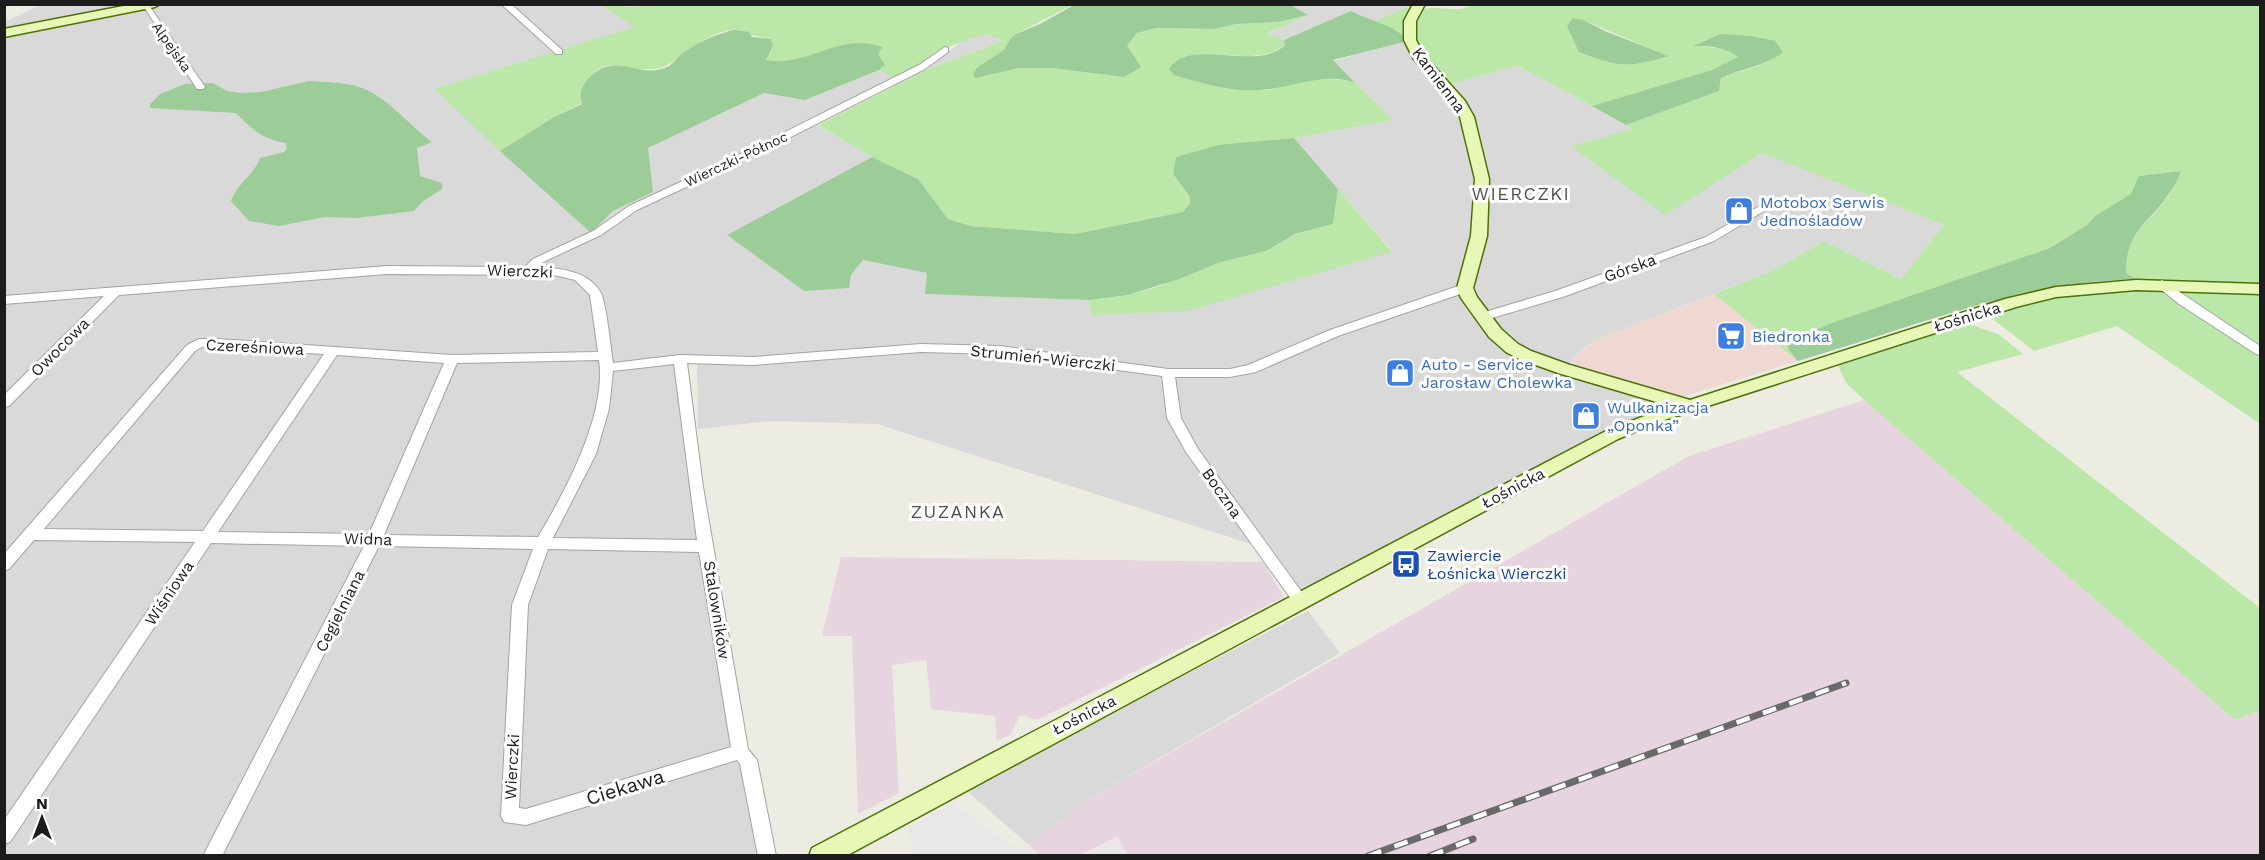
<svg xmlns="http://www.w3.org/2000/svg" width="2265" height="860" font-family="'Work Sans',sans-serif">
	<rect width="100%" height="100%" fill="#edece2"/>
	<g fill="#dad9d9">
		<path d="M43,4l558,1 34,22 -200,62 156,144 22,-22 40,-19 -6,-44 117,-55 41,7 74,-30 15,8 -83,43 61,36 -145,78 77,56 47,-16 12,-15 64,13 -2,21 164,6 3,15 300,-64 -98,-113 98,-18 -59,-59 77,-21 33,45 75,-19 116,63 -62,17 93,68 97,-62 182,73 -43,54 -77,-38 -54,31 -175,68 -18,14 -12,15 122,36 -38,14 -348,183 -50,-58 -374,-120 -106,-3 -73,8 -1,-64 -17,-6 87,496h-762l-1,-833z"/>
		<path d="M1288,5h125l-42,17 -20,-11 -67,29 -18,-6 41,-19z"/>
		<path d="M985,34l18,7 -77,29 35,-28z"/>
		<path d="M1308,611l32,42 -256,149 -55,43 -61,-53 179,-97z"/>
	</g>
	<path fill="#eed8d1" d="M1714,294l84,67 -117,36 -108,-31 -3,-5 25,-21z"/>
	<g fill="#e6d4df">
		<path d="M1864,400l371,320 25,-10v145l-1132,1 -11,-19 -37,18 -41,1 -10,-11 55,-43 605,-346z"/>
		<path d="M841,557l422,5 21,35 -247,123 -17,-5 -10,20 -13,6 -2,-25 -64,-7 -5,-49 -34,5 7,128 -41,21 -6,-178h-30z"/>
	</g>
	<g fill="#bbe7a8" fill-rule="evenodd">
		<path d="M648,4h426l-58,30 -6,5 -6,11 -14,9 -15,18 44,-9h32l73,9 3,-31 10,-13 20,-5 57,1 22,-5 42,-2 30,-7 -41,18 17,7 1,4c-20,20 -54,8 -79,11 -10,1 -23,14 -32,20l52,13 42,2 51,-12 32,3 4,2 38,37 -99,18 -76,8 -42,11 -3,17 16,23 1,6 -7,9 -108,22 -104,-8 -23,-7 -30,-40 -46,-22 -54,-32 108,-55 77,-29 -18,-7 -43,15 -23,17 -25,12 -15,-8 6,-5 -83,-7 -22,5 -14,-3 7,-14 -2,-7c-10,-1 -34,-9 -40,-9 -31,3 -52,37 -77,39 -7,0 -16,1 -23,0 -13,-2 -22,-8 -34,1 -8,6 -11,24 -15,33l-28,14 -54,34 -66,-62 200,-62 -33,-22c13,0 37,4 47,-1z"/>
		<path d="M1474,4l786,1v278l-125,-4 -9,-6c0,-44 24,-48 44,-80 4,-7 7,-15 11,-22l-41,5 -8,18 -37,22 -8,9 -37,23 -262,101 10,12 -84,-67 56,-22 54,-31 77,38 43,-54 -182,-72 -97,62 -94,-69 62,-17 -7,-4 93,-34 2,-13c21,-9 46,-11 62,-27l-63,-17 -25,11 32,5 12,7 -27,13 -120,36 -74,-40 -69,18c-12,-12 -35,-34 -34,-52 1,-8 6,-16 9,-23 17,-4 35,5 50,-5zM1583,20l85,36c-43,12 -47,12 -88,-4l-4,-11z"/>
		<path d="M1413,5l-10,19 1,12 -7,-6 -26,-8z"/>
		<path d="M1338,189l54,63 -205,59 -95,4 -3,-15 39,-5 29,-8 61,-24 48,-12 30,-17 37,-10z"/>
		<path d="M2101,290l63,1 96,62v71l-143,-98 -83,25 -40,-31 1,-4c34,-12 70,-21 106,-26z"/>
		<path d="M2174,290l86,4v54l-12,-7z"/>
		<path d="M1972,325l26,9 25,20 -66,18 303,236v102l-25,10 -371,-320 -17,-16 -9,-18 120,-39z"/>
	</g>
	<g fill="#9ccc97">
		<path d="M1288,4l20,11 -30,7 -42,2 -22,5 -57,-1 -20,5 -10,13 14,21 -17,10 -73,-9h-32l-44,10 -2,-4 5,-7 26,-17 6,-11 6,-5 24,-10 34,-19z"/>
		<path d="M1351,11c17,9 39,13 53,25v6l-71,18 22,23c-29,-11 -57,3 -86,6 -31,5 -65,-5 -95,-14l-5,-6c21,-33 87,4 116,-24l-1,-5z"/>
		<path d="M1573,18l10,2 24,12 62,24c-43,12 -47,12 -90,-4l-12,-26z"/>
		<path d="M733,30l16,2 3,5 19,2 2,7 -7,14c42,8 73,-29 116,-13l-4,7 7,11 -6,5 -74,30 -41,-7 -116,55 5,44 -40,19 -22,22 -91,-82 54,-34 28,-13c-3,-10 -1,-17 6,-25 27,-31 52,3 81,-13 5,-3 9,-9 14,-13 16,-11 31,-18 50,-23z"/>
		<path d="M1720,34l32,2 23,5 8,11c-18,15 -41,16 -62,26l-2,13 -93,34 -34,-19 120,-36 26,-13c-13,-10 -28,-11 -45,-11z"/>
		<path d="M309,81c16,1 32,1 47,5 31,9 51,38 76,56l-15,6 3,28 22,7v6l-20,13 -8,9 -58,7 -31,-1 -46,9 -30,-5 -18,-20c6,-18 23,-26 29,-43l24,-6 3,-3 -1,-6c-24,-4 -34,-14 -50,-30l-86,-5v-4l10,-10 25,-10 28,-1 14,8 14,2 20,-1z"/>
		<path d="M1294,138l44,51 -5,35 -38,10 -29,17 -48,12 -39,16 -51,16 -39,5 -164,-6 2,-21 -64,-13 -12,15 -2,13 -45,3 -77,-56 145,-78 46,22 30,40 23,7 104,8 108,-22 7,-9 -1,-7 -16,-22 3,-17 42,-12z"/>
		<path d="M2181,171c-3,7 -6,15 -11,21 -20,32 -44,37 -44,81l9,6c-115,3 -227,50 -337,82l-10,-12 1,-9 46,-18 215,-74 37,-23 8,-9 36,-22 8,-18z"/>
	</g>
	<g fill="#e8e8e8">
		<path d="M954,803l62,46 13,-4 10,10h-125l-6,-28z"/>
		<path d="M1117,837l11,18h-48z"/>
	</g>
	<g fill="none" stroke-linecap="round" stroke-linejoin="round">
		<g stroke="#a3a3a3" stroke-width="2">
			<g id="street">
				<path d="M142,4h6l57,83 -2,2h-6z"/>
				<path d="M501,4h10l51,46v4h-6z"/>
				<path d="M945,47l3,1v4l-23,17 -166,84 -122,57 -36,25 -60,28 -3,4c22,1 51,4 63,26 5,9 10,57 12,70l67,-8 73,2 168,-13 79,2 168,23h62l18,-4 82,-35 131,-45h8l2,3 -2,3 -131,45 -82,36 -26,5h-55l6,41 17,31 108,149 3,4 -3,4 -5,2 -5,-2 -110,-154 -19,-34 -5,-42 -162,-22 -79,-2 -168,13 -66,-2 16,124 45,262 9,11 19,96h-18l-18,-92 -3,-4 -211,65 -22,-3 -3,-6 11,-211 21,-56 -154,-3 -157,310h-19l161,-310 -153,-3 -201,299 -6,2v-24l191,-278 -161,-2 -25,29 -5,2v-17l183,-209 12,-6h19l234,16 146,-3 -8,-57 -15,-15 -21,-5 -167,-1 -268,21 -110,111 -5,1v-12l100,-99 -100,8v-8l383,-30 138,1 8,-8 60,-28 36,-25 122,-57 168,-84zM202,347l122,7 -121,177 -159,-2 151,-178zM337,355l107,8 -75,171 -151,-2zM599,360c8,54 -34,132 -61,177l-154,-2 73,-172zM674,364l23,176 -144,-2 43,-84 13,-45 4,-38zM548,549l151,3 32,195 -205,62 -7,-1 9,-203z"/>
				<path d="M1770,200l5,3 -1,2 -60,36 -151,56 -81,24 -6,-4 2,-3 77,-23 151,-54z"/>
				<path d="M2162,280l98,66v9l-4,-1 -77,-50 -21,-17 -2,-3z"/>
			</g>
		</g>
		<g stroke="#4f7007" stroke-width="3">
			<g id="secondary">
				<path d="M134,4h26l-5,3 -151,30v-8z"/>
				<path d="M1413,4h12l-9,17v19l7,14 42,47 9,16 15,62 -2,57 -14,52 4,9 24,32 17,15 13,7 39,14 120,35 315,-101 51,-12 80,-7 124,4v10l-124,-4 -80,7 -40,10 -361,116 -37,16 -772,417h-37l3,-8 794,-417 64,-25 -112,-33 -39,-14 -13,-7 -17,-15 -28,-39 -4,-10 14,-52 4,-57 -15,-62 -6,-12 -41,-47 -9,-18v-19z"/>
			</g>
		</g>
		<use href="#street" fill="#fff" fill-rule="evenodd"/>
		<use href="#secondary" fill="#e7f8b6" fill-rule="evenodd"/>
		<g stroke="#6a6a6a" stroke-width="7">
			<g id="rail">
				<path d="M1368,856l478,-173"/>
				<path d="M1430,856l43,-17"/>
			</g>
		</g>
		<use href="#rail" stroke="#fff" stroke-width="4.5" stroke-dasharray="14" stroke-linecap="butt"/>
	</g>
	<defs>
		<g id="shop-square" transform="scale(1.5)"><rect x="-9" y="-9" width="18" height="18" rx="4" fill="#3f7fe0" stroke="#fff"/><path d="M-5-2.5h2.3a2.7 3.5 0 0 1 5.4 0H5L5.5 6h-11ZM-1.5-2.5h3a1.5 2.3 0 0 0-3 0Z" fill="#fff"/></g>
		<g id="supermarket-square" transform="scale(1.5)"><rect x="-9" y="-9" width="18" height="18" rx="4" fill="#3f7fe0" stroke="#fff"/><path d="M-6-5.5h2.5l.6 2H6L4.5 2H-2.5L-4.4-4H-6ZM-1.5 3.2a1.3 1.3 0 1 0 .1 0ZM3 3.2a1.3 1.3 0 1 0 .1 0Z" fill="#fff"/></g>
		<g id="bus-square" transform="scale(1.5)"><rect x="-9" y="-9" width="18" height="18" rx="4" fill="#1a4fb4" stroke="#fff"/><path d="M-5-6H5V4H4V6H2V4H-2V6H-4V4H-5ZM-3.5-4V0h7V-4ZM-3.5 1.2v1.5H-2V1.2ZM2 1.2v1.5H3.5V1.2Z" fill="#fff"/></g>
	</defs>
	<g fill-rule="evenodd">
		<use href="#shop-square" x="1739" y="211"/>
		<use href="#supermarket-square" x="1731" y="336"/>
		<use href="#shop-square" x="1400" y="373"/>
		<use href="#shop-square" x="1586" y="416"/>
		<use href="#bus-square" x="1406" y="564"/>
	</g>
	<g text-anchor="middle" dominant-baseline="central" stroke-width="6" stroke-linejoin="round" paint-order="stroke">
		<g font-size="14" fill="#1c1c1c" stroke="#fff">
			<text transform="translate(172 47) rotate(55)">Alpejska</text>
			<text transform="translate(736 159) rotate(-25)">Wierczki-Północ</text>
		</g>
		<g font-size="16" fill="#1c1c1c" stroke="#fff">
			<text transform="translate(1439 80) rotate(53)">Kamienna</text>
			<text transform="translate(1630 268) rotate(-20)">Górska</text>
			<text transform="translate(520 271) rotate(2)">Wierczki</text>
			<text transform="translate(1967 317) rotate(-17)">Łośnicka</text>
			<text transform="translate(60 347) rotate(-45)">Owocowa</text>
			<text transform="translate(255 347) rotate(3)">Czereśniowa</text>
			<text transform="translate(1043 358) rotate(6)">Strumień-Wierczki</text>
			<text transform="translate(1513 488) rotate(-28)">Łośnicka</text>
			<text transform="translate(1222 493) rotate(55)">Boczna</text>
			<text transform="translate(368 539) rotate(2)">Widna</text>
			<text transform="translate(169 593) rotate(-56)">Wiśniowa</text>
			<text transform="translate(717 610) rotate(81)">Stalowników</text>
			<text transform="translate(340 611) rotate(-63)">Cegielniana</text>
			<text transform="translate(1084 715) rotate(-27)">Łośnicka</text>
			<text transform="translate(512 767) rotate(-87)">Wierczki</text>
		</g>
		<g font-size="16" fill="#366cbe" stroke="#fff" text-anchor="start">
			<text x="1760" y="202">Motobox Serwis<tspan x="1760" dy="18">Jednośladów</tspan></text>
			<text x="1752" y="336">Biedronka</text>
			<text x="1421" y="364">Auto - Service<tspan x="1421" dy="18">Jarosław Cholewka</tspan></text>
			<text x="1607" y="407">Wulkanizacja<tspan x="1607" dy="18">„Oponka”</tspan></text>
		</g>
		<g font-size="16" fill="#164399" stroke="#fff" text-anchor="start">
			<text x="1427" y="555">Zawiercie<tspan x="1427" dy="18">Łośnicka Wierczki</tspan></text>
		</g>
		<g font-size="18" letter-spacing="1.5" fill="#4f4f4f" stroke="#fff">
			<text x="1521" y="193">WIERCZKI</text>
			<text x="958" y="511">ZUZANKA</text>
		</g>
		<g font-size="20" fill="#1c1c1c" stroke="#fff">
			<text transform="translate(625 787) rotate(-17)">Ciekawa</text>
		</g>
	</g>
	<rect width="2265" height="860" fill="none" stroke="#1c1c1c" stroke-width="12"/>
	<g transform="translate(42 818)" stroke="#ffffff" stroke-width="4.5" paint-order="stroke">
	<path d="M0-4.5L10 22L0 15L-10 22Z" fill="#1c1c1c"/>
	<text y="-9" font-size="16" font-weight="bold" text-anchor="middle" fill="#1c1c1c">N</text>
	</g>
</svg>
